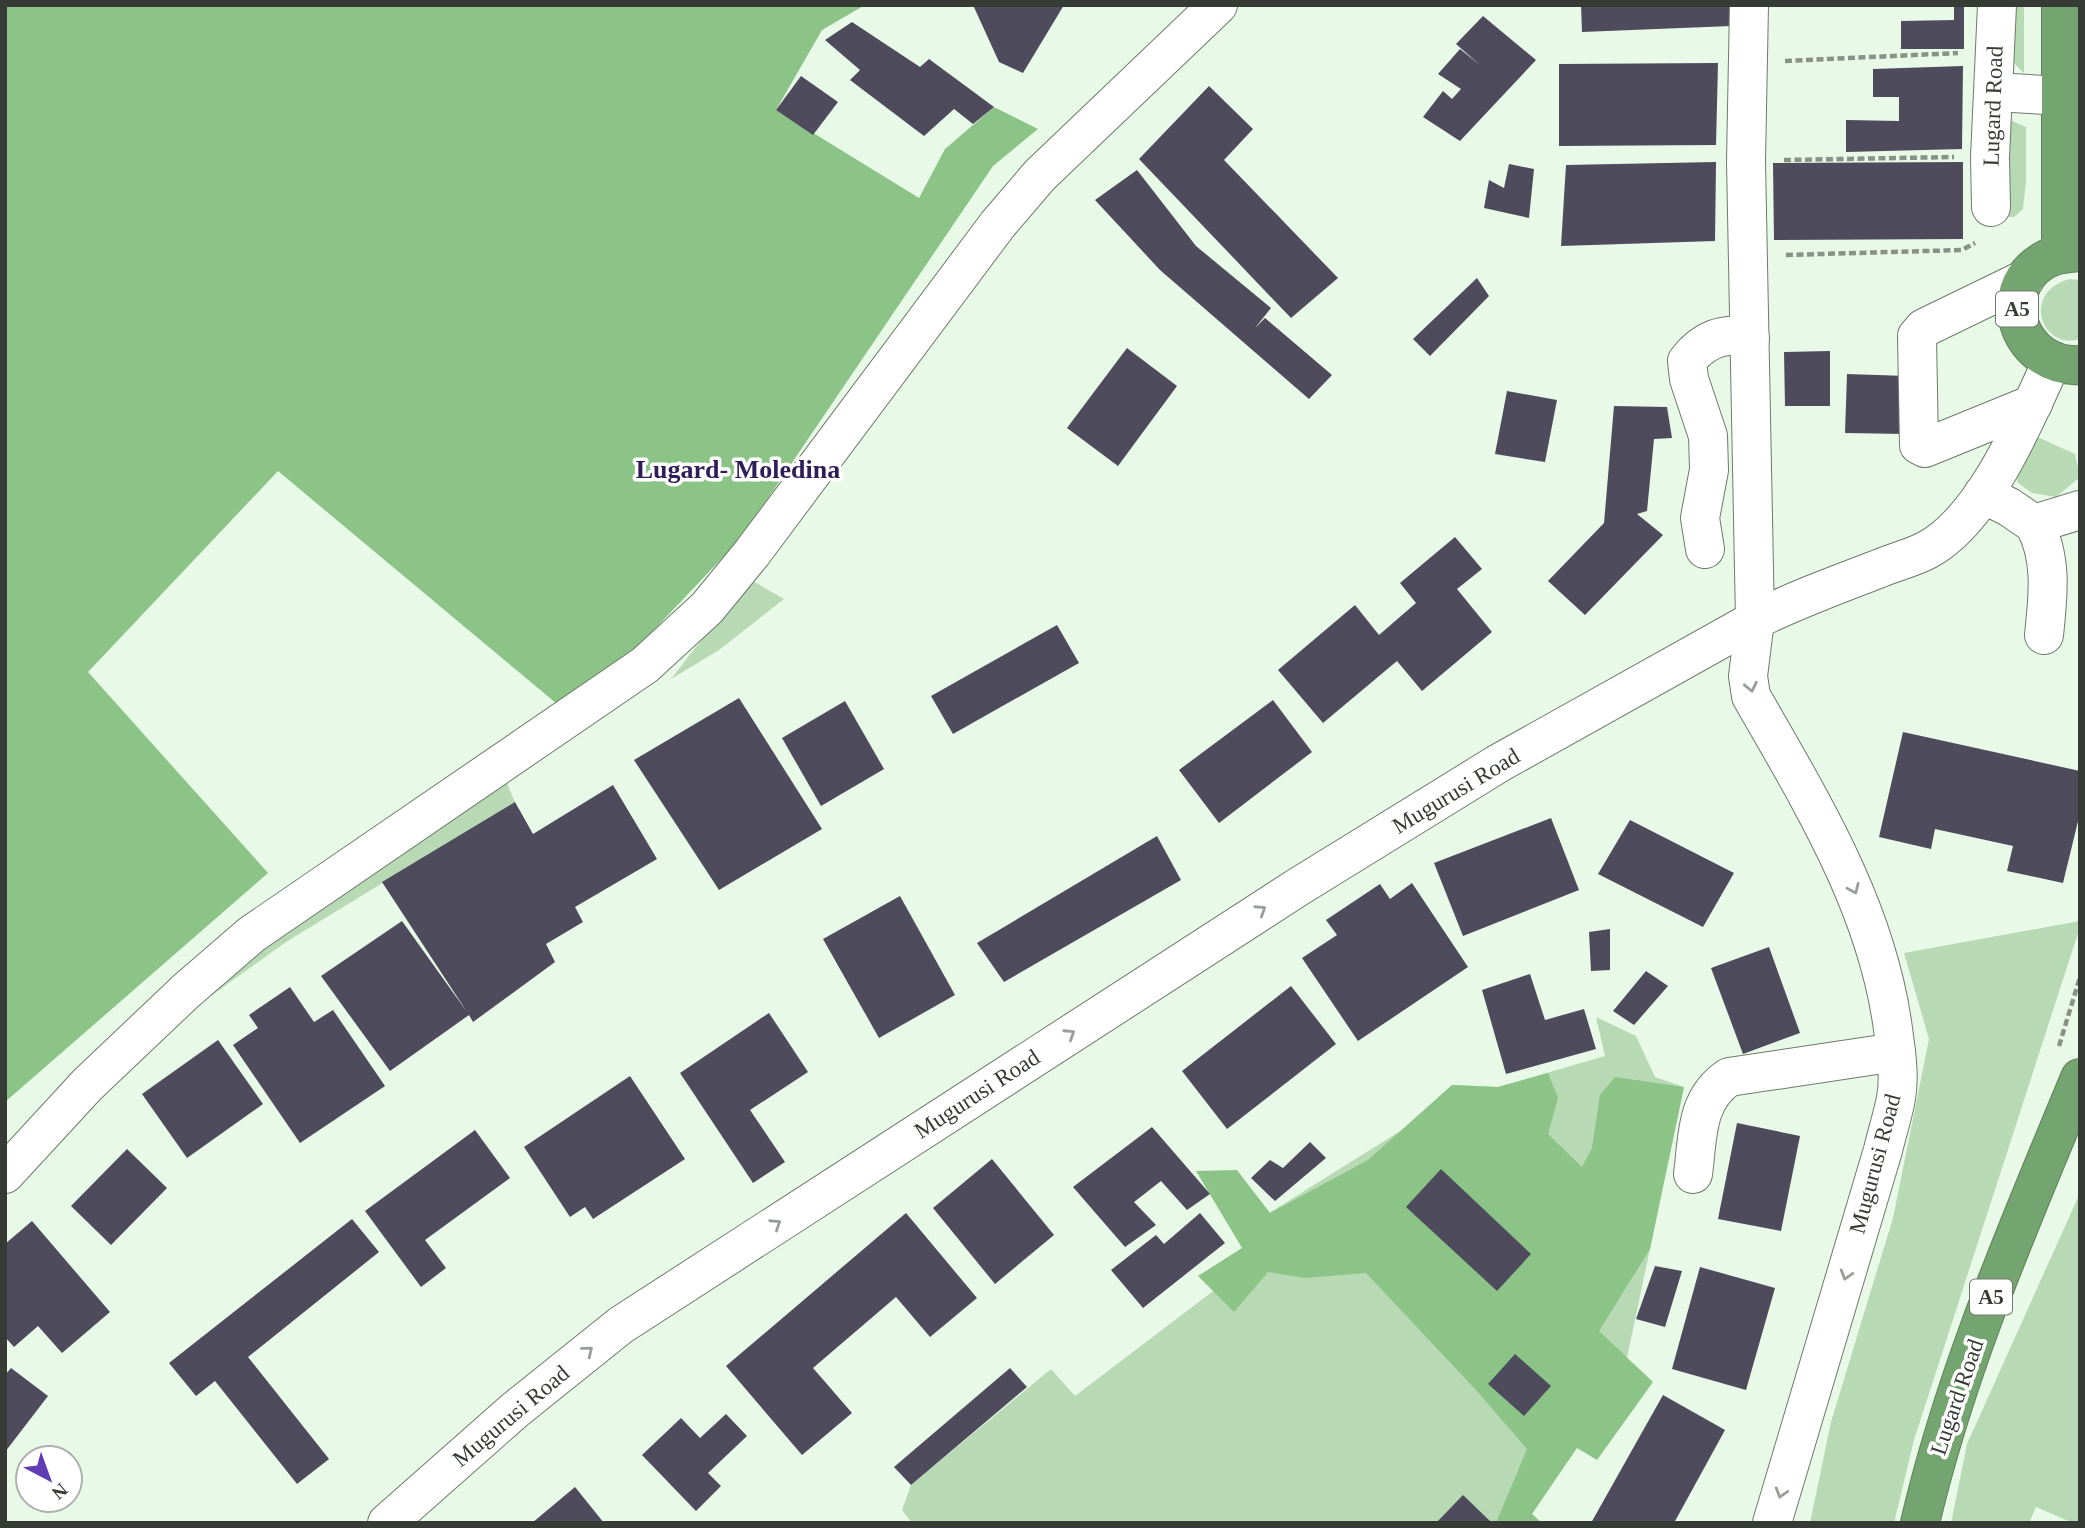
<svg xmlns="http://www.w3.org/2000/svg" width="2085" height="1528" font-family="Georgia,serif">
	<rect width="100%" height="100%" fill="#e9f9e7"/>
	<g fill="#b7d9b4">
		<path d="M2000,5h24v68c-23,-20 -21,-40 -24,-68z"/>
		<path d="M2012,121l14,6v54l-3,28 -9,8h-7l-7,-4 2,-80z"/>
		<path d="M2070,279l10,1v59c-38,12 -60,-47 -10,-60z"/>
		<path d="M2033,435l42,19 5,23 -24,20 -24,-4 -15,-11 2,-27z"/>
		<path d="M749,579l35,20 -65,51 -48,29z"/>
		<path d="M506,781l9,21 -229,140 -85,61 45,-59z"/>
		<path d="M2080,921v6l-166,513 -20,83h-84l21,-101 62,-204 36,-179 -25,-86z"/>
		<path d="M1596,1017l40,19 19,41 29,10 -57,271 -101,165h-614l-10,-13 9,-25 140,-116 24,27 212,-161 -18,-22 136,-85 47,-43 46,2 107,-31z"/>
		<path d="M2080,1193v330h-7l-37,-16 -7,16h-78l16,-79z"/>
	</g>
	<g fill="#8cc387">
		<path d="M5,5h860l-43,25 -46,80 143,88 26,-49 49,-42 44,22 -45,37 -252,372 -106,112 -78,54 -279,-233 -190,201 180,201 -263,229z"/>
		<path d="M1548,1073l10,25 -10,36 34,33 10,-19 8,-53 15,-18 69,10 -34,162 -51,82 54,51 -56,78 -20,-12 -45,66 10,9h-46l31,-74 -51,-59 -110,-117 -61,5 -37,-6 -34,40 -36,-36 44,-28 -46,-77 41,-1 33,43 98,-53 84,-75 46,2z"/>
	</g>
	<g fill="#4e4b5d">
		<path d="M973,5h91l-41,68 -24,-11z"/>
		<path d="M1581,5h149l1,21 -149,6z"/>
		<path d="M1954,5h10v44h-63v-28l53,-1z"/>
		<path d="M1483,16l53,44 -76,81 -37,-24 20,-26 9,8 9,-10 -23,-15 22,-25 20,16 -24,-21z"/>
		<path d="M852,22l68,45 9,-8 65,48 -21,17 -19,-15 -30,27 -74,-56 10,-10 -35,-30z"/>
		<path d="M1718,63l-2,82 -157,1v-82z"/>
		<path d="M1963,66l-1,83 -116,3v-32l53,1v-24h-26v-28z"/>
		<path d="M801,76l37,26 -25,33 -37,-25z"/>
		<path d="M1209,86l44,43 -29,31 114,118 -47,40 -152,-159z"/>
		<path d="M1716,162l-1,79 -154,5 5,-81z"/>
		<path d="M1963,162v77l-189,1 -1,-77z"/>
		<path d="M1509,164l25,5 -5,49 -45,-10 5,-28 15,8z"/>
		<path d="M1137,170l59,76 75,62 -16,20 10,-10 67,57 -23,24 -149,-129 -65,-70z"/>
		<path d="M1477,278l12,18 -59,60 -17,-17z"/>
		<path d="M1127,348l50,38 -59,80 -51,-38z"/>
		<path d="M1830,351v55h-45l-1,-54z"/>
		<path d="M1847,374l60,2 -2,58 -60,-1z"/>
		<path d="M1507,391l50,9 -12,62 -50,-8z"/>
		<path d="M1614,406l53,1 5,31 -18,1 -7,72 -10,3 26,21 -78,80 -37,-34 56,-58z"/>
		<path d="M1455,537l27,32 -25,20 35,43 -70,59 -25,-30 -74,62 -45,-53 77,-65 24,30 37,-32 -16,-20z"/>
		<path d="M1057,625l22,38 -126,71 -22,-38z"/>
		<path d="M739,698l83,131 -103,61 -85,-130z"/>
		<path d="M1273,700l39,52 -93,71 -40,-53z"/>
		<path d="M845,701l39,68 -63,37 -39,-68z"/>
		<path d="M1903,732l177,39v42l-17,70 -56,-12 6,-25 -78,-17 -4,20 -52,-12z"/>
		<path d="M613,785l44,74 -82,48 8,15 -37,22 9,18 -82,60 -4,-7 -79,56 -69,-95 81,-55 65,91 -85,-130 133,-80 18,32z"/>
		<path d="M1551,818l28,72 -116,46 -29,-73z"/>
		<path d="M1630,820l104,53 -31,54 -105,-53z"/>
		<path d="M1157,836l24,44 -177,102 -27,-39z"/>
		<path d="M1412,883l56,84 -110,74 -56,-83 35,-23 -11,-15 54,-36 10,15z"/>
		<path d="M900,896l55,99 -76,43 -56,-99z"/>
		<path d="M1610,929v41l-19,1 -2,-39z"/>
		<path d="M1769,947l31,86 -57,21 -32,-86z"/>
		<path d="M1646,971l22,15 -34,39 -21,-14z"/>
		<path d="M1530,974l15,46 39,-11 12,40 -90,25 -24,-84z"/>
		<path d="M1291,986l45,58 -109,85 -45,-58z"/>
		<path d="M290,987l24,35 19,-12 52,76 -85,57 -67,-98 25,-17 -9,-13z"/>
		<path d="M769,1013l39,59 -58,38 35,52 -32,21 -73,-110z"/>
		<path d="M218,1040l45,64 -76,54 -45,-64z"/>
		<path d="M630,1076l55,83 -92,60 -8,-12 -15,10 -46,-70z"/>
		<path d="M1737,1123l63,13 -19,95 -63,-12z"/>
		<path d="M1152,1127l58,67 -23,16 -26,-29 -27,21 22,23 -31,22 -52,-60z"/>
		<path d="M475,1130l35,48 -85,62 21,28 -25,19 -56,-76z"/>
		<path d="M1310,1142l16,16 -51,43 -24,-23 19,-18 13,8z"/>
		<path d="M127,1149l40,39 -56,57 -40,-39z"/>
		<path d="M992,1159l62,76 -59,49 -62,-76z"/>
		<path d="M1441,1169l90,85 -34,37 -91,-84z"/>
		<path d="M906,1213l71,85 -47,39 -34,-40 -83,71 39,45 -50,42 -76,-89z"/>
		<path d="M1200,1213l25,30 -82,65 -32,-38 45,-35 8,9z"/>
		<path d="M352,1219l27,33 -131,105 81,102 -32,25 -82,-103 -19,15 -27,-33z"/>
		<path d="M32,1221l78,91 -48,41 -24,-27 -24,21 -9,-10v-93z"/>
		<path d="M1655,1266l27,5 -17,56 -29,-8z"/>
		<path d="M1700,1267l75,21 -29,102 -74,-21z"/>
		<path d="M1515,1354l36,32 -27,30 -36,-32z"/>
		<path d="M11,1368l37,28 -43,56v-77z"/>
		<path d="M1010,1368l17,19 -116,98 -17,-18z"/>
		<path d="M1663,1395l62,35 -51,93h-83z"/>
		<path d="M726,1414l21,22 -39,37 13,13 -25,25 -54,-56 39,-37 19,20z"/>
		<path d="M575,1487l29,36h-72z"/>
		<path d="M1463,1495l29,28h-56z"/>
	</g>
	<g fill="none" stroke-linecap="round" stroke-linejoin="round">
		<g stroke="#6d7b6b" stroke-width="40">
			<g id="minor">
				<path d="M1749,5l-3,156 9,459 -7,56 3,20c60,105 126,211 142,333 3,22 7,47 3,69 -3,17 -9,35 -13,52l-111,373"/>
				<path d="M1994,92l86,5"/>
				<path d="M1991,207l-1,-50 7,-152"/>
				<path d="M2025,279l-101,49 -7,8 2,109 6,3 108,-44"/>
				<path d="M1983,494l26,13 25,17 46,-14"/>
				<path d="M2034,524c19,34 14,73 10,111"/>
				<path d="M1705,549l-5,-31 9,-48 -1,-34 -19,-57 -2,-18c16,-21 37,-30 63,-23"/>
				<path d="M5,1174l82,-89 99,-94 66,-57 393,-269 62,-57 45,-55 246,-329 42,-49 178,-170"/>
				<path d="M1693,1174c5,-37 2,-74 36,-97l167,-25"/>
				<path d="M387,1523l128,-113 106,-85 677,-438 201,-124 256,-143c40,-20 81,-35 123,-51 16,-7 34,-11 49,-19 58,-31 99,-132 125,-189"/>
			</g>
		</g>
		<g stroke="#5e805b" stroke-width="40">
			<g id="highway">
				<path d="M2080,252c-13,1 -26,2 -37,9 -51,32 -22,108 37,104"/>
				<path d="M2061,254v-249"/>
				<path d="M1920,1523c36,-154 100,-300 160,-445"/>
			</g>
		</g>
		<g stroke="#889286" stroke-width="4.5" stroke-dasharray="7 3.5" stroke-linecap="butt">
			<path d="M1785,61l173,-8"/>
			<path d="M1784,160l170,-3"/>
			<path d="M1786,255l176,-5 13,-7"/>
			<path d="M2059,1046l21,-69"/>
		</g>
		<use href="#minor" stroke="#fff" stroke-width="38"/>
		<use href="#highway" stroke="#74a46f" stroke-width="38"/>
	</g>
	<defs><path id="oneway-chevron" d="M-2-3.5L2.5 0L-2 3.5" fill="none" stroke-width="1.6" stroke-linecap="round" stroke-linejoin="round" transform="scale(1.75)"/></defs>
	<g stroke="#9a9e9a">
		<use href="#oneway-chevron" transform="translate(1751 687) rotate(78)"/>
		<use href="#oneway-chevron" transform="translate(1854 889) rotate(66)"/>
		<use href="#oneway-chevron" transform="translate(1261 910) rotate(-33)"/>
		<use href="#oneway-chevron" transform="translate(1070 1034) rotate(-33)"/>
		<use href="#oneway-chevron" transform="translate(776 1224) rotate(-33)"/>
		<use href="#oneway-chevron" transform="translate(1846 1275) rotate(107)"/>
		<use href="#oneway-chevron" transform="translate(588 1351) rotate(-39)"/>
		<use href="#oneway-chevron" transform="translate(1781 1493) rotate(107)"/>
	</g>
	<g text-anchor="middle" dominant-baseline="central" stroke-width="7" stroke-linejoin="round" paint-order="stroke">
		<g fill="#fff" stroke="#727672" stroke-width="2">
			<rect x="1996" y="291.5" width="42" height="35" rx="5"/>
			<rect x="1970" y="1279.5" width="42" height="35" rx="5"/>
		</g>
		<g font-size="21" font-weight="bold" fill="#363c35">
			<text x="2017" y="309">A5</text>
			<text x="1991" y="1297">A5</text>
		</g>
		<g font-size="23" fill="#363c35" stroke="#fff">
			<text transform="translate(1993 106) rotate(-88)">Lugard Road</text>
			<text transform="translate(1456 791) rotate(-31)">Mugurusi Road</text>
			<text transform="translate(977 1094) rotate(-33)">Mugurusi Road</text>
			<text transform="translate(1875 1164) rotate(-75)">Mugurusi Road</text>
			<text transform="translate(1957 1397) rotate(-71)">Lugard Road</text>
			<text transform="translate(511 1416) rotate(-40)">Mugurusi Road</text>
		</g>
		<g font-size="26" font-weight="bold" fill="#2e1d58" stroke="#fff">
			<text x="738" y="469">Lugard- Moledina</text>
		</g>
	</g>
	<rect width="2085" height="1528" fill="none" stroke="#363c35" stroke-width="14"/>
	<g transform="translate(49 1479) rotate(139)"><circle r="33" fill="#ffffff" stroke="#afb1ae" stroke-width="2"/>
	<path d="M0-5L12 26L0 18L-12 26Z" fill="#613db5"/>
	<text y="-10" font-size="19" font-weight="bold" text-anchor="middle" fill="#363c35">N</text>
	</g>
</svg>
